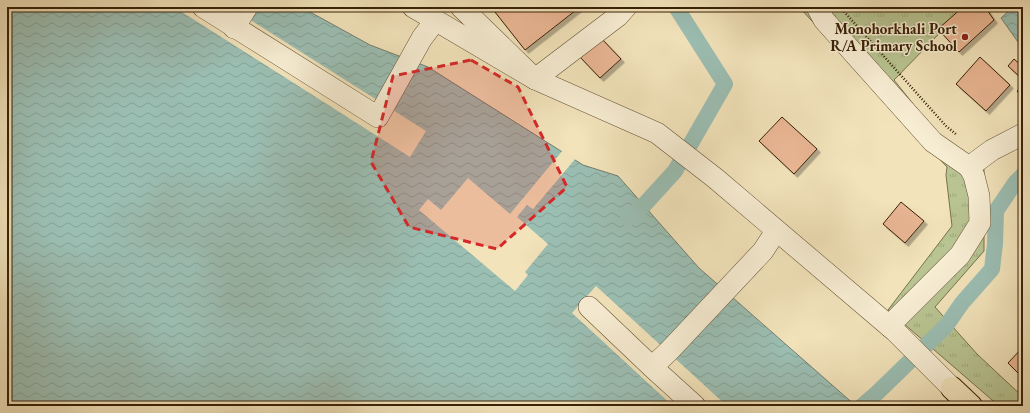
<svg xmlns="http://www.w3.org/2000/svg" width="1030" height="413" font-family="'EB Garamond',serif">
	<defs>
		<pattern id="park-tufts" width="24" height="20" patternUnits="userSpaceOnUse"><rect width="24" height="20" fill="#b8c492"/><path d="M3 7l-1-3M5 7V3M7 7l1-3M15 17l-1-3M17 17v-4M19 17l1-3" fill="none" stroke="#9fa87c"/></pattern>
		<pattern id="water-waves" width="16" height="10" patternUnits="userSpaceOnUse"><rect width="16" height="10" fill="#9bbeb3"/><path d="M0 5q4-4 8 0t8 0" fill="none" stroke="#86a398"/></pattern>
		<filter id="shadow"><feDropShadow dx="3.5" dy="3.5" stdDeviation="0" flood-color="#0004"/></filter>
	</defs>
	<rect width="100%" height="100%" fill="#f2e3bb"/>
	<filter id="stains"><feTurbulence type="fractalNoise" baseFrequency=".005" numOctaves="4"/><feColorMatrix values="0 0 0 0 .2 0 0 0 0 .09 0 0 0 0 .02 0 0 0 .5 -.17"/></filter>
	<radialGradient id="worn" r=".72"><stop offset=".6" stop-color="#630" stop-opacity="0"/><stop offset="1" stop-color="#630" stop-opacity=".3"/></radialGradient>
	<path fill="url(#park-tufts)" stroke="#78724c" d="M799,7h166l-71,73 56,70 34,18v83l-49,56 42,47 46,43v9h-24l-111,-96 64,-84 -6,-51 1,-8z"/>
	<g fill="url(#water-waves)" stroke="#737f6e">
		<path d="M7,7h294l69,38 58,22 155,98 35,11 81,92 157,138h-849z"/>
		<path d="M1013,7h10v42l-22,-31z"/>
	</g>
	<g fill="#f2e3bb">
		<path d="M174,7h56l196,124 -16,26z"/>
		<path d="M563,150l13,8 -43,51 -6,-4 -10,12 31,27 -23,28 3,3 -13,16 -96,-81 9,-11 13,11 27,-32 42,36z"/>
		<path d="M596,286l131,120h-54l-101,-93z"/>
	</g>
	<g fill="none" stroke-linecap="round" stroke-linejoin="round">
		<g stroke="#9bbeb3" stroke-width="16">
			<path d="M628,218l16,-13 31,-34 50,-87 -49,-77"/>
			<path d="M862,406l15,-13 69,-67 16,-23 30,-34 3,-25 1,-33 19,-28 8,-8"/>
		</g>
	</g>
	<g fill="#eab794" stroke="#382107" filter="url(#shadow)">
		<path d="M491,7h89l-55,43z"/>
		<path d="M963,7h22l9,13 -35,32 -21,-23z"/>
		<path d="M600,37l21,22 -21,19 -21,-22z"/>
		<path d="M980,57l30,28 -24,26 -30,-27z"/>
		<path d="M1014,59l9,8v9l-2,2 -13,-12z"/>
		<path d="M1023,86v12l-6,-7z"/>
		<path d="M782,117l35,32 -23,25 -35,-33z"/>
		<path d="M901,202l23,19 -19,22 -22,-19z"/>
		<path d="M1023,347v31l-15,-15z"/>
	</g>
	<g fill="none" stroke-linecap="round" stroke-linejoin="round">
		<g stroke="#665234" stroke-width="22">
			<g id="minor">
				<path d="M203,7l175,110 44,-79 13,-17"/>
				<path d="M413,7l122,72 122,54 58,45 180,153 57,57"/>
				<path d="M461,7l74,72 83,-63 8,-9"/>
				<path d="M817,7l7,13 109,122 36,25 5,9 5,20 1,27 -20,32 -71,71"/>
				<path d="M234,28l13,-21"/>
				<path d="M969,167l23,-17 31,-16"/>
				<path d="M589,307l63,60"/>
				<path d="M695,406l-43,-39 17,-16 94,-100 13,-20"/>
			</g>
		</g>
		<g stroke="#382107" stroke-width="24">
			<path id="major" d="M952,388l19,18"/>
		</g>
		<path stroke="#382107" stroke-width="2.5" stroke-dasharray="1 2" stroke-linecap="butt" d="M840,7l106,119 11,9"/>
		<use href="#minor" stroke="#f7edd3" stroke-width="21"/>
		<use href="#major" stroke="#f2e3bb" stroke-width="22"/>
	</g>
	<path fill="#d62828" fill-opacity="0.2" stroke="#d62828" stroke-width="3" stroke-dasharray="8 5" stroke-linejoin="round" d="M471,60l47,27 49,100 -70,62 -88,-22 -38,-65 22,-86z"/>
	<circle fill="#8f2418" stroke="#f7edd3" stroke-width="1.5" cx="965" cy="37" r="4"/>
	<g text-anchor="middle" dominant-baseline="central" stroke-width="3" stroke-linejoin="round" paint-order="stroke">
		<g font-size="15" font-weight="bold" fill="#382107" stroke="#f7edd3" text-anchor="end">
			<text x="957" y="28">Monohorkhali Port<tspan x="957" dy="17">R/A Primary School</tspan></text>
		</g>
	</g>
	<rect width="1030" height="413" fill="none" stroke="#f2e3bb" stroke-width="24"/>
	<rect x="8" y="8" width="1014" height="397" fill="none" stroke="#382107" stroke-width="2"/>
	<rect x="12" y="12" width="1006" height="389" fill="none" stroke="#382107"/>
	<rect width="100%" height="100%" filter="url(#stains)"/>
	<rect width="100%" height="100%" fill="url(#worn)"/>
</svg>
